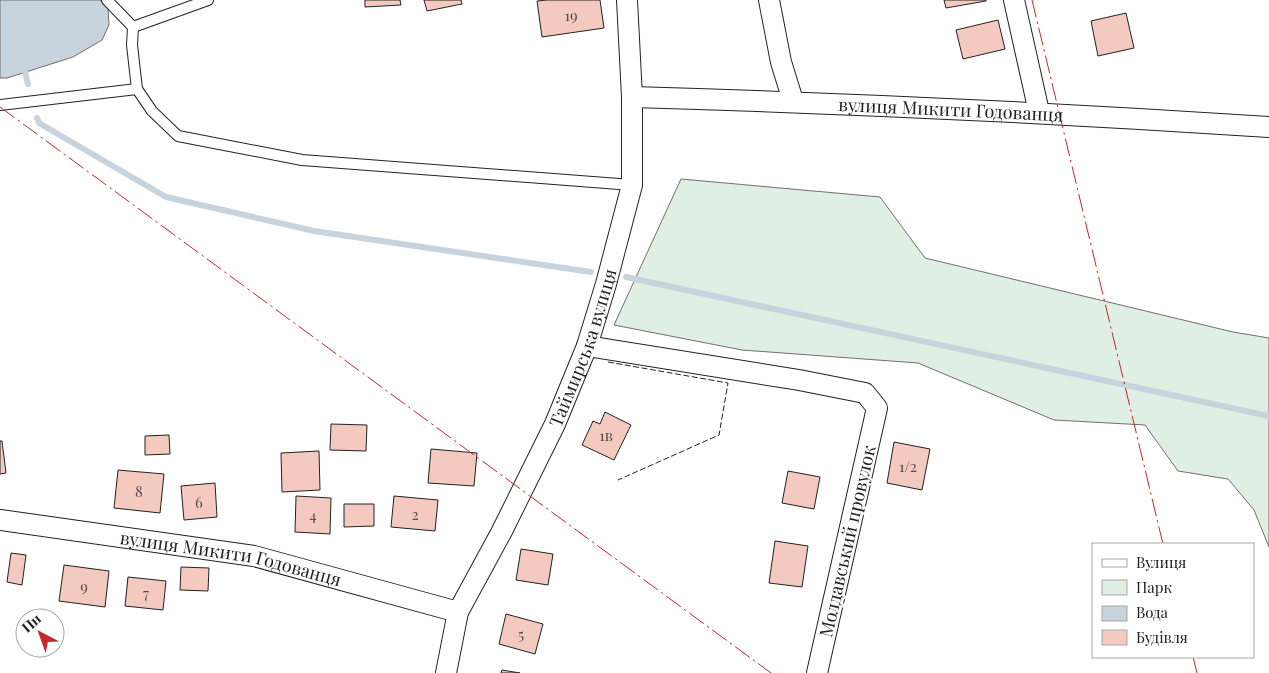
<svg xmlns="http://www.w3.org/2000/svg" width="1269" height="673" font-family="'Playfair Display',serif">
	<rect width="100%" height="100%" fill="#fff"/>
	<path fill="#e0efe3" stroke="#6f6f6f" d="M681,179l199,18 45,61 308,74 36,6v209l-15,-37 -26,-31 -50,-8 -33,-46 -91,-5 -136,-57 -176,-13 -128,-25z"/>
	<path fill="#c7d3dd" stroke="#6f6f6f" d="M0,0h100l8,9 1,16 -7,15 -29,17 -66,21h-7z"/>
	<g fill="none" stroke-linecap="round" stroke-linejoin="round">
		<g stroke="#c7d3dd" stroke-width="6">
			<path d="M25,72l3,12"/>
			<path d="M37,118l2,5 127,74 148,34 277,41"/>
			<path d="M626,277l643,139"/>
		</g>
	</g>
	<g fill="#f3c9c0" stroke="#222">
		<path d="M365,0h35l1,5 -36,2z"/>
		<path d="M424,0h37l1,4 -35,7z"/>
		<path d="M547,0h53l4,28 -62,9 -5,-36z"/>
		<path d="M944,0h42v1l-40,7z"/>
		<path d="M1126,13l8,35 -36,8 -7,-35z"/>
		<path d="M998,20l7,29 -42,10 -7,-29z"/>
		<path d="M605,412l26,13 -17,35 -32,-15 11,-24 7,3z"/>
		<path d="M331,424l36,1 -1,26 -36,-1z"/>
		<path d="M169,435l1,19 -25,1v-19z"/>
		<path d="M0,441h2l4,32 -6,1z"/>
		<path d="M894,442l36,7 -8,41 -35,-7z"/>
		<path d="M431,449l46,4 -3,33 -46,-3z"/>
		<path d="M319,451l1,39 -38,2 -1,-39z"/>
		<path d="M118,470l46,4 -4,39 -46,-5z"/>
		<path d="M788,471l32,6 -6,32 -32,-6z"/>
		<path d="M215,483l2,34 -33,3 -3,-34z"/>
		<path d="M296,496l35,2 -1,36 -35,-2z"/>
		<path d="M394,496l44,4 -3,31 -44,-4z"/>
		<path d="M344,504h30v22l-30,1z"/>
		<path d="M775,541l33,5 -6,41 -33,-4z"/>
		<path d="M521,549l32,5 -5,31 -32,-5z"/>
		<path d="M11,553l15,2 -4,30 -15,-3z"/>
		<path d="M64,565l45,6 -4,36 -46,-6z"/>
		<path d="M181,567l28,1 -1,23 -28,-1z"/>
		<path d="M128,577l38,4 -3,29 -38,-4z"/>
		<path d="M506,614l37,10 -8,30 -36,-10z"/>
		<path d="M502,670l18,3h-19z"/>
	</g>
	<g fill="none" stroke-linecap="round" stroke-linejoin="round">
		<g stroke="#222" stroke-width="12">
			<g id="lane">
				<path d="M107,0l26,27 -1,18 5,44 15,22 26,25 124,24 330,25"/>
				<path d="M133,27l75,-27"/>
				<path d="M0,105l137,-16"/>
			</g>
		</g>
		<g stroke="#222" stroke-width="22">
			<g id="street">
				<path d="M769,0l12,62 12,39"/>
				<path d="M1014,0l25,112"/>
				<path id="s1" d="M632,97c213,6 425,16 637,30"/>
				<path d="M587,346l212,34 66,13 12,15 -60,265"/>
				<path id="s2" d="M0,520l254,36 204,56"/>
				<path id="s3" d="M446,673l12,-61 44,-81 53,-107 32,-78 19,-62 26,-99v-88l-5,-97"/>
			</g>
		</g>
		<use href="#lane" stroke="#fff" stroke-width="10"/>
		<use href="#street" stroke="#fff" stroke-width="20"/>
		<path stroke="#222" stroke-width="1" stroke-dasharray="6 2.5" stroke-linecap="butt" d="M608,362l120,21 -9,52 -101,45"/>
		<g stroke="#c62828" stroke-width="1" stroke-dasharray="18 4 2.5 4" stroke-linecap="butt">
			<path d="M1032,0l131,544"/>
			<path d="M0,107l771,566"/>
			<path d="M1193,657l4,16"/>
		</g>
	</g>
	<g text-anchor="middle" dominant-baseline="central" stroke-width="4" stroke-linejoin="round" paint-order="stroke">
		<g font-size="15" fill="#564c4a">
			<text x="571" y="15">19</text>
			<text x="606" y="435">1в</text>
			<text x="908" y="466">1/2</text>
			<text x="139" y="491">8</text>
			<text x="199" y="502">6</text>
			<text x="415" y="514">2</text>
			<text x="313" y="515">4</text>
			<text x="84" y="586">9</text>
			<text x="146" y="593">7</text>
			<text x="521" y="634">5</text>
		</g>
		<g font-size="18" fill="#222" stroke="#fff">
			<text stroke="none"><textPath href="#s1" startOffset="319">вулиця Микити Годованця</textPath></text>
			<text stroke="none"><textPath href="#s3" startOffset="355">Таймирська вулиця</textPath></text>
			<text transform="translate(847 541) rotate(-77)">Молдавський провулок</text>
			<text stroke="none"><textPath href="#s2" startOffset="234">вулиця Микити Годованця</textPath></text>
		</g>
	</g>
	<rect x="1092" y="543" width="162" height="115" fill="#ffffff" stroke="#a7a7a7"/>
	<rect x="1102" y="559" width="25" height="8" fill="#ffffff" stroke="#a7a7a7"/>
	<text x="1136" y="568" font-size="15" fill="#222222">Вулиця</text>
	<rect x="1102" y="580" width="25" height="15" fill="#e0efe3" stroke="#a7a7a7"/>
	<text x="1136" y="593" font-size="15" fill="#222222">Парк</text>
	<rect x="1102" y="606" width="25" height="15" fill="#c7d3dd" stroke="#a7a7a7"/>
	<text x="1136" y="618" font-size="15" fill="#222222">Вода</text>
	<rect x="1102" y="630" width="25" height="15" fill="#f3c9c0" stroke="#a7a7a7"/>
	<text x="1136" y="643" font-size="15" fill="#222222">Будівля</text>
	<g transform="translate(40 633) rotate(319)"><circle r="24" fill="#ffffff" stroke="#a7a7a7"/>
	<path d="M0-4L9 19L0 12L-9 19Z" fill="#c62828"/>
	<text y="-8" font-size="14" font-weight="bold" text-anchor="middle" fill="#222222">Пн</text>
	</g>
</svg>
